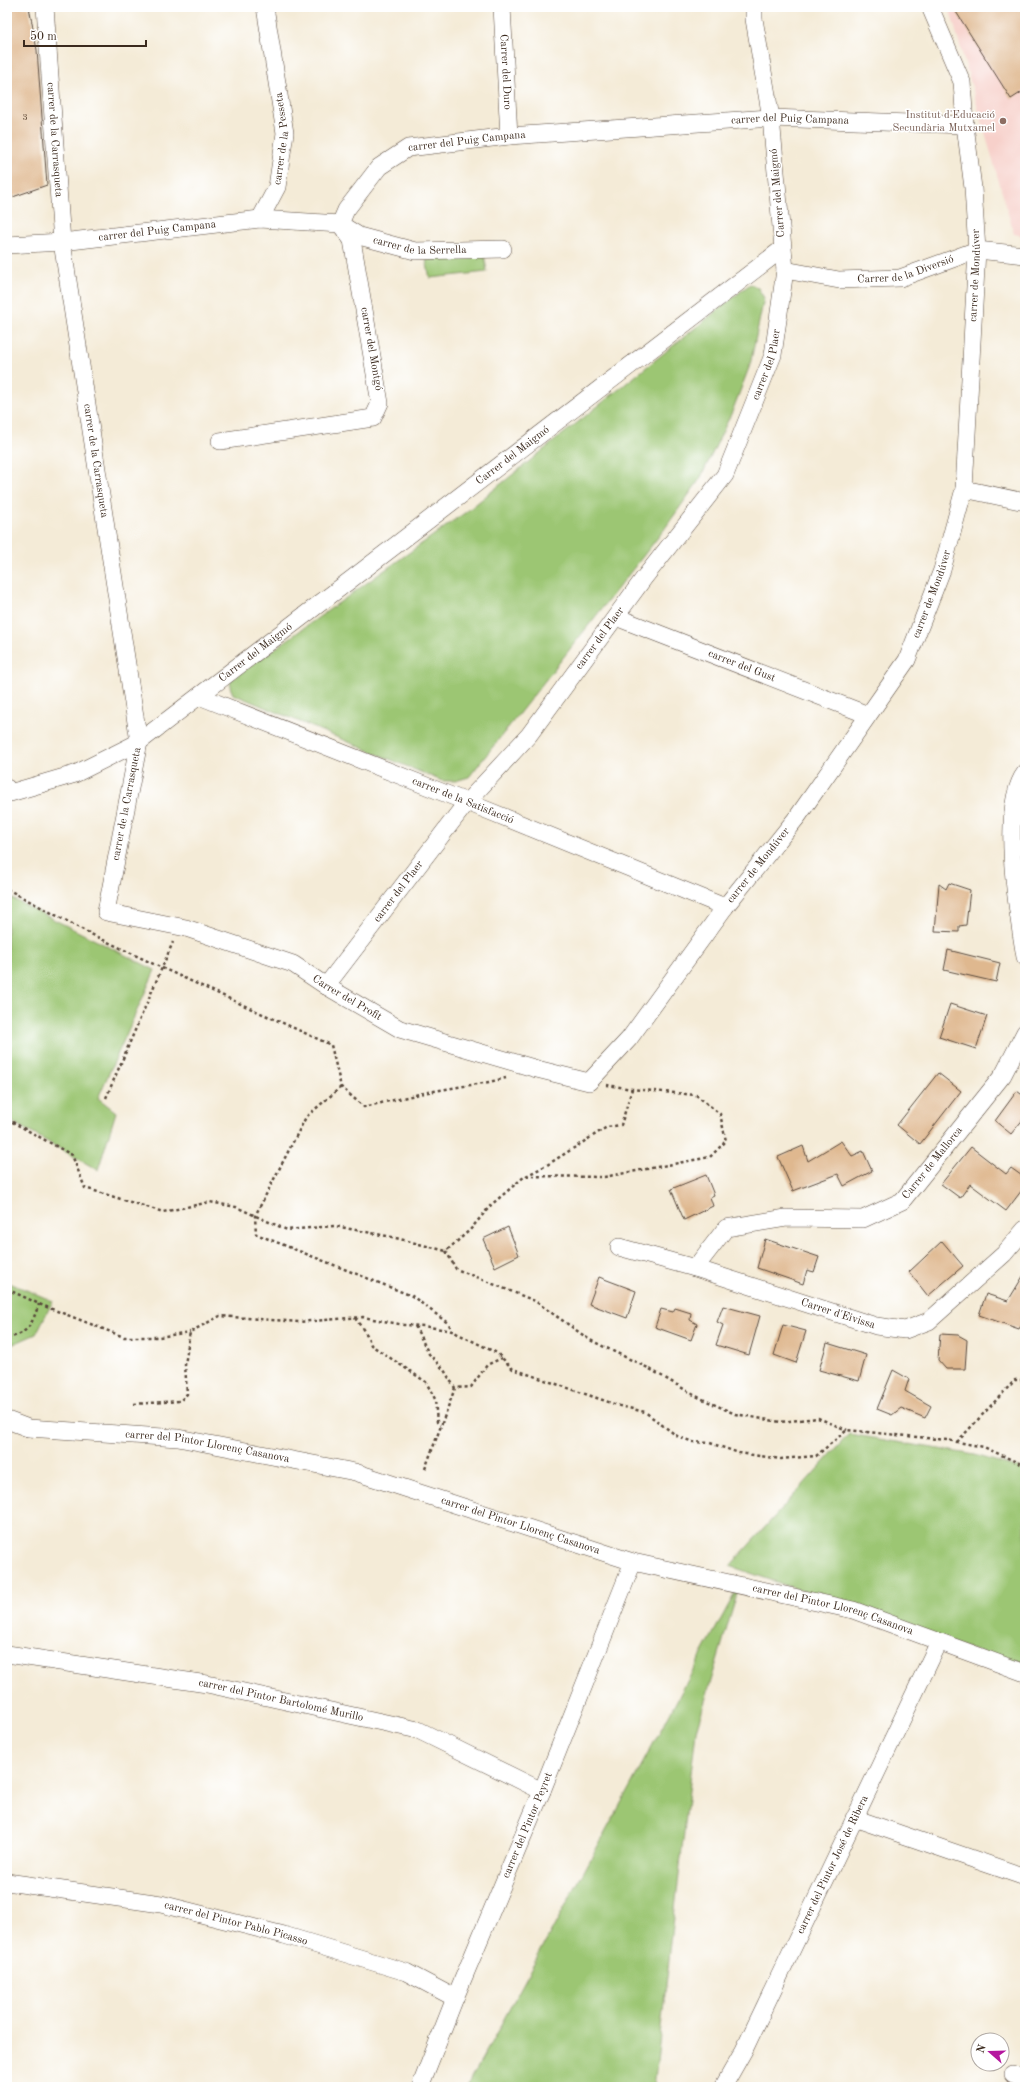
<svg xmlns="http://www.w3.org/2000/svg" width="1032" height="2094" font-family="'Old Standard TT',serif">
	<rect width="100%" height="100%" fill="#fff"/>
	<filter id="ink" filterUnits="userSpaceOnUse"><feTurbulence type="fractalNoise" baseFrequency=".025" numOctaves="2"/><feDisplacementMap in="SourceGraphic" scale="8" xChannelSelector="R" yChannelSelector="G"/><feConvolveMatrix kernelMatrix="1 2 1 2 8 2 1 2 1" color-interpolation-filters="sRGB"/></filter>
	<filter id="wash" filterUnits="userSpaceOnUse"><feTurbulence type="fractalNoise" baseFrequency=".012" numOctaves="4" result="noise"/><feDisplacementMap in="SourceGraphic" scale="16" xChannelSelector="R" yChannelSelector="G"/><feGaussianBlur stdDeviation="0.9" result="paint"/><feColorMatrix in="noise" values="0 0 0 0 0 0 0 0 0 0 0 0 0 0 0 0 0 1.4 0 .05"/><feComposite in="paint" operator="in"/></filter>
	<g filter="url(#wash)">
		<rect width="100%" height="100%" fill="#f4ebd7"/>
		<path fill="#f7d0ca" d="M949,7h76v229l-11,-2z"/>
		<g fill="#9cc673" stroke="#6c7848">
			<path d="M484,253l3,19 -57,6 -4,-18z"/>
			<path d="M750,284l8,4 6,10 -14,67 -18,47 -32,67 -37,52 -194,246 -14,4h-13l-209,-87 -3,-7 1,-7 235,-168z"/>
			<path d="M7,896l148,74 -57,128 18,14 -18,58 -91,-51z"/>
			<path d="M7,1282l46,19 -17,33 -27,12h-2z"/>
			<path d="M849,1434l126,21 50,15v198l-295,-102z"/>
			<path d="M740,1584l-44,147 -42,356h-187z"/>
		</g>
		<g id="blocks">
			<g fill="#dfb88f">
				<path d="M7,7h22l8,43 10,135 -40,14z"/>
				<path d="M953,7h72v83l-14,9z"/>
				<path d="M949,883l21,7 -4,35 -7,1v6l-24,-1 4,-47 7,5z"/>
				<path d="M948,950l52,13 -4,19 -52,-12z"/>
				<path d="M950,1004l37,12 -11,33 -37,-12z"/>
				<path d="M938,1073l23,18 -41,53 -23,-19z"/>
				<path d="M1017,1091l8,6v20l-14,17 -16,-13z"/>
				<path d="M841,1141l11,15 11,-5 9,20 -28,15 -6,-12 -45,17 -15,-34 25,-11 5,15z"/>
				<path d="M971,1147l35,27 5,-6 14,10v8l-19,25 -36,-27 -10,14 -19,-14z"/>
				<path d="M706,1175l8,20 -4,2 3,9 -29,14 -13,-31z"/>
				<path d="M508,1227l11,28 -24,12 -12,-28z"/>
				<path d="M765,1239l54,18 -5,15 -7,-2 -4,14 -46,-16z"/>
				<path d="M942,1241l21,25 -35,30 -19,-24z"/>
				<path d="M1025,1273v46l-6,10 -40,-14 7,-21 22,7z"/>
				<path d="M599,1277l37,14 -9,27 -38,-14z"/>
				<path d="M723,1306l37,10 -11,39 -33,-10 7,-20 -6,-3z"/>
				<path d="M675,1308l16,5 -1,7 7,4 -6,16 -36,-13 6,-18 12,3z"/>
				<path d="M783,1325l23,6 -10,32 -22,-8z"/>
				<path d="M940,1334l18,1 9,5 -2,29h-19l-8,-9z"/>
				<path d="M827,1343l39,12 -7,26 -40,-11z"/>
				<path d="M893,1370l16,9 -4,12 26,15 -6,12 -24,-10 -9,7 -15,-6z"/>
			</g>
		</g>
	</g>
	<g filter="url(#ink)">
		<use href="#blocks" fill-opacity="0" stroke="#57473a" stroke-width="1"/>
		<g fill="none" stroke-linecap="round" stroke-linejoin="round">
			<g stroke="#57473a" stroke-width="18">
				<g id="minor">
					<path id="s1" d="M45,7l17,235 77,500 -33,170 80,16 107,36 33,22 74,43 137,40 52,13 40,-43 96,-132 73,-91 109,-156 35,-90 22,-81 13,-239 -4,-62 -8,-63 -3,-43 -32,-75"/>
					<path id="s2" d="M502,7l7,129"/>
					<path id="s3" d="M260,219l17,-32 8,-54 -20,-126"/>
					<path id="s4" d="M343,226l16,10 56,15 88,-2"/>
					<path id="s5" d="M7,245l55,-3 198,-23 80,5 6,-14 33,-43 29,-19 101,-12 262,-18 194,7"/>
					<path id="s6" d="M785,270l54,10 61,-2 77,-28 48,5"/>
					<path d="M220,441l153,-23 7,-15 -28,-163 -12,-16"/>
					<path d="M964,489l61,13"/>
					<path id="s7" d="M616,617l252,98"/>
					<path id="s8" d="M199,696l268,106 258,105"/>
					<path d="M1025,773c-26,34 -7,142 0,184"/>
					<path id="s9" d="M7,788l3,5 65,-19 64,-32 643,-493"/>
					<path id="s10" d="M326,986l141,-184 62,-67 115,-157 81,-103 48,-120 12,-85 -14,-152 -17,-99v-12"/>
					<path id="s11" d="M619,1247l76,21 181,58 29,4 24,-9 75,-67 21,-25"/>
					<path id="s12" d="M695,1268l31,-40 60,-10 77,1 39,-18 101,-126 22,-43"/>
					<path id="s13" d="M7,1420l21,8 150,10 177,34 278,90 220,48 172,63"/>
					<path id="s14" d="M7,1654l200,30 211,46 124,61"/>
					<path d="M854,1818l171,59"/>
					<path id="s15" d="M7,1882l154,22 123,31 122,37 49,26"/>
					<path d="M1013,2075l12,4"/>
					<path id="s16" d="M420,2087l35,-89 87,-207 91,-229"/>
					<path id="s17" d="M723,2087l21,-37 195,-408"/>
				</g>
			</g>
			<g stroke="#57473a" stroke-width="2.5" stroke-dasharray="3 3" stroke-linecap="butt">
				<path d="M7,889l82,44 73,35 169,77 10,42 23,20 64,-15 61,-10 17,-4"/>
				<path d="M341,1087l-35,30 -51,99 1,18 156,62 37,28 3,7"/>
				<path d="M106,1098l67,-156"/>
				<path d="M7,1119l65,36 13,33 78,24 47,-10 26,5 51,23 48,-4 57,11 54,14 24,-21 21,-25 34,-29 79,1 106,-20 16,-16 -6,-27 -24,-19 -64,-6 -25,-4"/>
				<path d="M526,1176l21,-11 60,-38 14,-2 11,-36"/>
				<path d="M446,1251l10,18 79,32 55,39 58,28 46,27 41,19 45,8 38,-4 29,12"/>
				<path d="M7,1289l32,15 85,33h35l31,-5"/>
				<path d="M355,1318l12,17 4,10 55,37 9,17 2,23 3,3"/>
				<path d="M415,1326l14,28 15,16 11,18"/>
				<path d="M7,1338c22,-4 25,-15 32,-34"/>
				<path d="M134,1404l46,-3 7,-7 -2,-29 5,-33 30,-16 79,6 64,-5 41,8 20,1 28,5 45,22 16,16 107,37 25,6 32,24 16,6 17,1 29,10 42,6 35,-3 31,-26 100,10 37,7 41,19"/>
				<path d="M957,1442l58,-62h10"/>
				<path d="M425,1469l30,-81 16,-1 16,-22 15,-7"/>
			</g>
			<use href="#minor" stroke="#fff" stroke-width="17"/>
		</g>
	</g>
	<circle fill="#8d6e63" stroke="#fff" stroke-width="1.5" cx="1003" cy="121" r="4"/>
	<g text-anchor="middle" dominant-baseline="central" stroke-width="3" stroke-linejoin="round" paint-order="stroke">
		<g font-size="9" fill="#644e3a">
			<text x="25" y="117">3</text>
		</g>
		<g font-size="11" fill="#3b2a1e" stroke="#fff">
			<text stroke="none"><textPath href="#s2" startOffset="65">Carrer del Duro</textPath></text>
			<text stroke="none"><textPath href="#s5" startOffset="822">carrer del Puig Campana</textPath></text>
			<text stroke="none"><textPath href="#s3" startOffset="85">carrer de la Pesseta</textPath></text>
			<text stroke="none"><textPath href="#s1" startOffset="133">carrer de la Carrasqueta</textPath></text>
			<text stroke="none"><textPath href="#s5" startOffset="498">carrer del Puig Campana</textPath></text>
			<text transform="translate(778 193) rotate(-95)">Carrer del Maigmó</text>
			<text stroke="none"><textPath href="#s5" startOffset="151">carrer del Puig Campana</textPath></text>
			<text stroke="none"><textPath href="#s4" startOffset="81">carrer de la Serrella</textPath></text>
			<text stroke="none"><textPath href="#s6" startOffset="123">Carrer de la Diversió</textPath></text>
			<text stroke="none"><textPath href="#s1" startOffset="2354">carrer de Mondúver</textPath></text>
			<text transform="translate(371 349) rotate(80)">carrer del Montgó</text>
			<text stroke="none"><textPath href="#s10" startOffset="767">carrer del Plaer</textPath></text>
			<text stroke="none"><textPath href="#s9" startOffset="616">Carrer del Maigmó</textPath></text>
			<text stroke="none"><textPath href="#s1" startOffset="457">carrer de la Carrasqueta</textPath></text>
			<text stroke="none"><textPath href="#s1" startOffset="2030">carrer de Mondúver</textPath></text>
			<text stroke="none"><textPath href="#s10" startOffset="443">carrer del Plaer</textPath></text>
			<text stroke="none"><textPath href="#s9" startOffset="292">Carrer del Maigmó</textPath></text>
			<text stroke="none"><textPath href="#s7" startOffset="135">carrer del Gust</textPath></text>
			<text stroke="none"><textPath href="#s8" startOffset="284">carrer de la Satisfacció</textPath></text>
			<text transform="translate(127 804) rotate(-79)">carrer de la Carrasqueta</text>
			<text stroke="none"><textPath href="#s1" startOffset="1706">carrer de Mondúver</textPath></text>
			<text stroke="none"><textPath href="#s10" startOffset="119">carrer del Plaer</textPath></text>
			<text stroke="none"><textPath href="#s1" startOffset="1173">Carrer del Profit</textPath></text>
			<text stroke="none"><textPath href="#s12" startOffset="280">Carrer de Mallorca</textPath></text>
			<text stroke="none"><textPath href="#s11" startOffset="229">Carrer d'Eivissa</textPath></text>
			<text stroke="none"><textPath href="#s13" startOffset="203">carrer del Pintor Llorenç Casanova</textPath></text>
			<text stroke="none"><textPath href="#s13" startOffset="527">carrer del Pintor Llorenç Casanova</textPath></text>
			<text stroke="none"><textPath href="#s13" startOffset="851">carrer del Pintor Llorenç Casanova</textPath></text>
			<text stroke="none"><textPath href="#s14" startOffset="278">carrer del Pintor Bartolomé Murillo</textPath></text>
			<text stroke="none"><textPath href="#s16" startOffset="283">carrer del Pintor Peyret</textPath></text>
			<text stroke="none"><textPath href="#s17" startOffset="248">carrer del Pintor José de Ribera</textPath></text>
			<text stroke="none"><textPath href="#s15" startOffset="233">carrer del Pintor Pablo Picasso</textPath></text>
		</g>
		<g font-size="11" fill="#785e54" stroke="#fff" text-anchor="end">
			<text x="995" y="115">Institut d'Educació<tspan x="995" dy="13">Secundària Mutxamel</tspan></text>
		</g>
	</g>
	<rect width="1032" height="2094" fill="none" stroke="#fff" stroke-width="24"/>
	<g transform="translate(990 2052) rotate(290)"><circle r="19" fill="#ffffff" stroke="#b1aaa5"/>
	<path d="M0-3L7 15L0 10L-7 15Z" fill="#b5179e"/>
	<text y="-6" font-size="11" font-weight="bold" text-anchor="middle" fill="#3b2a1e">N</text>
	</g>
	<path d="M24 40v6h122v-6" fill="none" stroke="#3b2a1e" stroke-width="2"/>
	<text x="30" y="40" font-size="12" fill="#3b2a1e" stroke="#ffffff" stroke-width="3" paint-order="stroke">50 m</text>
</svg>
